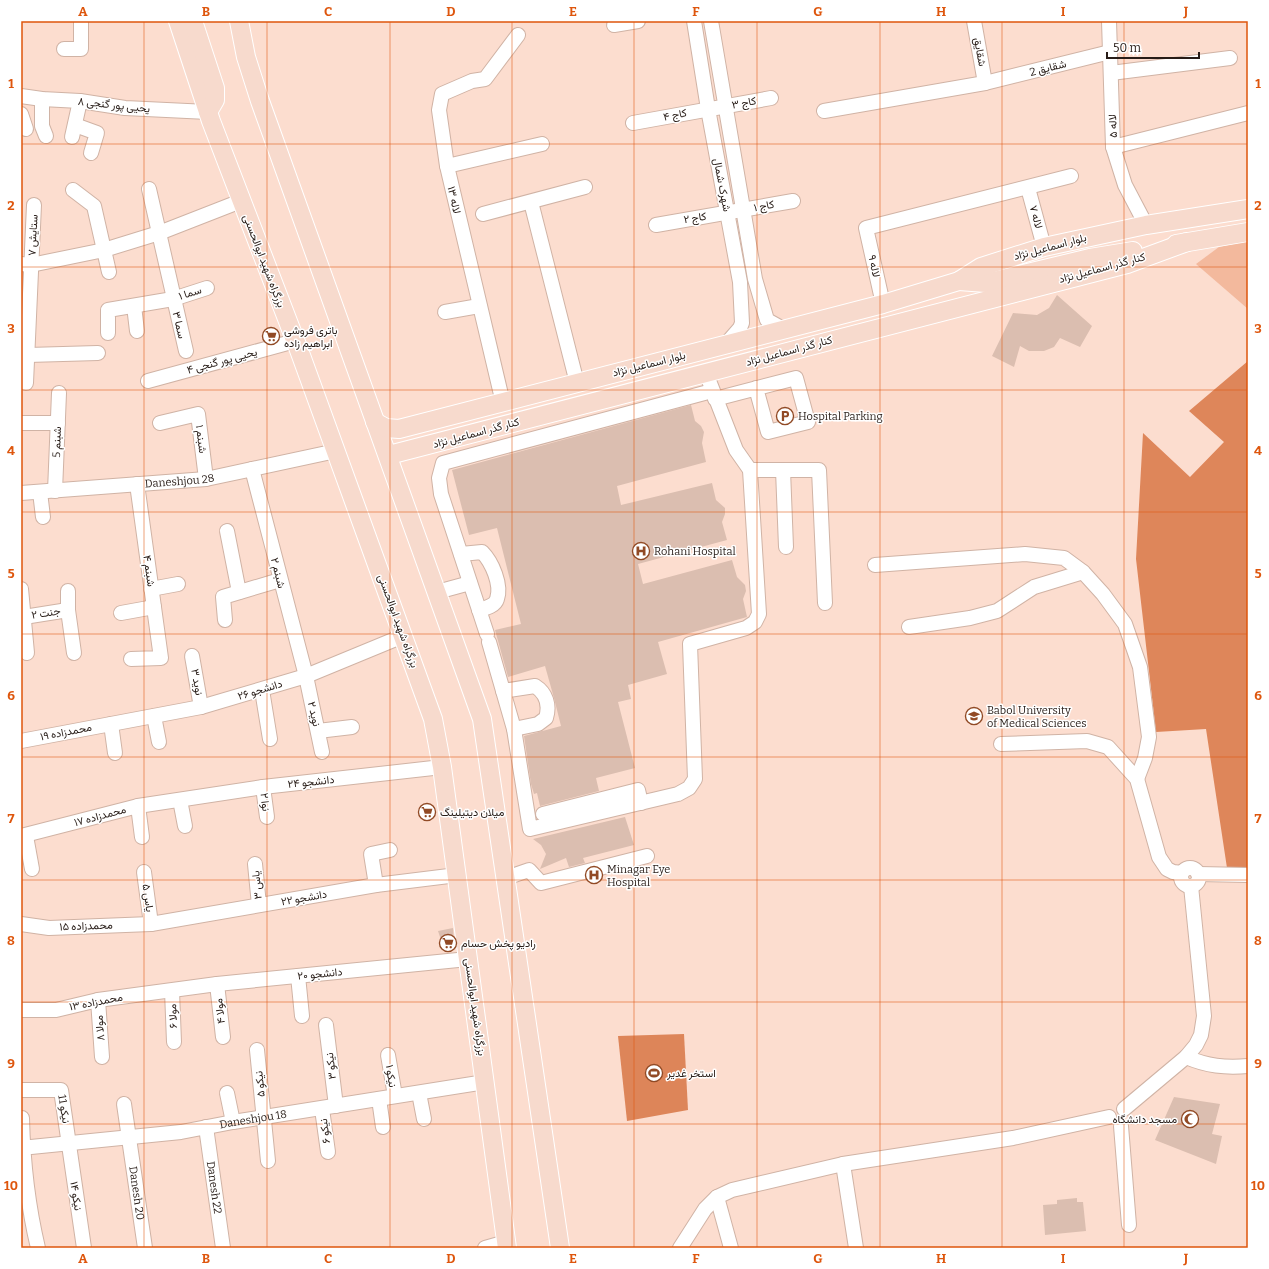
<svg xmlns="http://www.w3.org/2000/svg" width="1269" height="1269" font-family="Bitter,Vazirmatn,serif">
	<rect width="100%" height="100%" fill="#fcddcf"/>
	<path fill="#f3b99d" d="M1248,241v68l-52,-45 23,-17z"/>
	<path fill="#de865a" d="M1248,361v506l-21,1 -21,-139 -50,3 -20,-173 7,-126 47,44 34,-35 -35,-31z"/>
	<path fill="#dd8559" d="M684,1034l4,76 -61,11 -9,-85z"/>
	<g fill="#dbbeb0">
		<path d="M1057,295l35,31 -12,21 -20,-9 -6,9 -10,4h-15l-9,-5 -6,21 -22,-11 21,-43 24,2 12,-7z"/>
		<path d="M691,405l4,16 6,5 3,6 -2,11 4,19 -89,24 4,19 91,-22 4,17 9,8v6l-3,8 5,18 -89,24 5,20 89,-24 5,17 8,8 1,6 -3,8 4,18 -89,25 9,32 -39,11 3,14 -13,3 17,66 -39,10 3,13 -59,15 -3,-13 -3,1 -3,-10 -7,-48 37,-10 -7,-28 -9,-32 -37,11 -13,-47 26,-6 -24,-96 -28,7 -17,-65z"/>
		<path d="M625,817l9,28 -51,13 2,5 -16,4 -3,-9 -26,11 6,-15 -5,-9 -8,-6z"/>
		<path d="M453,928l1,12 -12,3 -4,-12z"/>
		<path d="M1174,1097l46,7 -8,30 10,2 -6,28 -61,-24z"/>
		<path d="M1077,1198v4h6l3,29 -41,4 -2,-30 14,-1v-4z"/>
	</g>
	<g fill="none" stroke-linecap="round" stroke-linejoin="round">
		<g stroke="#d0b3a5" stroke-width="16">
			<g id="minor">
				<path d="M694,21l14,88 32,173 2,41 -2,5 -14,16"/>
				<path d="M711,21l44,258 12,41 18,10"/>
				<path d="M974,21l11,62"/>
				<path d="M1109,21l4,126 12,38 21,40"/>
				<path d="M614,25l24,-4"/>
				<path d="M64,49h17v-28"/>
				<path d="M1111,73l119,-15"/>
				<path d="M21,96l21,3 38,2 45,7 83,4"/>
				<path d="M42,99v27l4,10"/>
				<path d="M824,111l161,-28 125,-31"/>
				<path d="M21,114l5,15"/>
				<path d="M633,123l138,-25"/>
				<path d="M75,125l22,8 -6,20"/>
				<path d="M72,137l8,-36"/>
				<path d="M1113,147l135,-34"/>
				<path d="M447,166l95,-22"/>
				<path d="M1028,188l16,59"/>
				<path d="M149,189l37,162"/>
				<path d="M73,190l21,16 15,66"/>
				<path d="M531,202l46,181"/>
				<path d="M483,214l102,-27"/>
				<path d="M656,225l137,-24"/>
				<path d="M21,264l10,1 73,-15 55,-17 82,-32"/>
				<path d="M883,304l-17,-76 205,-52"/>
				<path d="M134,306l3,25"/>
				<path d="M445,312l34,-6"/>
				<path d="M108,333v-23l65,-11 34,-11"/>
				<path d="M28,355l70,-2"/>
				<path d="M148,381l147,-40"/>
				<path d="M26,383l8,-178"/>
				<path d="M715,399l81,-21 12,44 -40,10 -12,-44"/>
				<path d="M503,403l-56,-237 -8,-56 3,-16 30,-13 13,-2 33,-44"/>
				<path d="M21,423h37"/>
				<path d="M160,423l38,-9 8,65"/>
				<path d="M252,469l54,207 16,76"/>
				<path d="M750,470h69l6,133"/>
				<path d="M783,470l3,77"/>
				<path d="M55,491l4,-98"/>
				<path d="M40,492l3,25"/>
				<path id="s1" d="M21,493l185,-14 130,-28"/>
				<path d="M227,531l12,61"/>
				<path d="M461,554l21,-2c10,10 20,33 15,47 -2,7 -11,9 -18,11"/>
				<path d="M875,565l150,-11 39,4 19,14 20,22 22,30 15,43 9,70 -4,21 -8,21"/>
				<path d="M21,589l6,64"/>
				<path d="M151,589l27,-5"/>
				<path d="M68,591v19l6,43"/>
				<path d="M437,592l33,-9"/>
				<path d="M121,613l33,-6"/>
				<path d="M24,617l44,-7"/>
				<path d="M225,620l-2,-23 57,-17"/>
				<path d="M909,627l61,-9 27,-7 37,-24 49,-15"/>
				<path d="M487,634l-46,-140 -2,-16 4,-15 269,-72"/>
				<path d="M489,642l25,87 16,100 148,-35 11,-6 6,-9 -5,-135 56,-16 9,-6 4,-8 -9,-144 -14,-20 -30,-77"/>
				<path d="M192,656l9,51"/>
				<path d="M131,659l30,-1 -24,-174"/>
				<path d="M262,690l8,49"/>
				<path d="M503,691l32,-5c11,7 15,19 11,32l-8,6 -24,5"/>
				<path d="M154,716l5,26"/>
				<path d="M111,724l4,29"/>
				<path d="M318,731l34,-4"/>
				<path d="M21,741l180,-34 105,-31 97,-40"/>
				<path d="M1001,744l86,-3 21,6 29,32 22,78 8,12 6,3 9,1"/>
				<path d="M263,787l4,30"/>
				<path d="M180,800l5,26"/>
				<path d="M138,806l4,31"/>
				<path d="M543,814l95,-24 3,13"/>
				<path d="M21,836l117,-30 125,-19 179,-20"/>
				<path d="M26,836l6,33"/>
				<path d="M255,864l4,41"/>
				<circle cx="1190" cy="877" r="9"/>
				<path d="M144,872l7,52"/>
				<path d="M1198,874l50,1"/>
				<path d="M506,878l23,-8 12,13 106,-27"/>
				<path d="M376,885l-5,-31 19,-4"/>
				<path d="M21,924l28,4 102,-4 225,-39 81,-10"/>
				<path d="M298,976l4,40"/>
				<path d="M217,984l6,53"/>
				<path d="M172,991l2,51"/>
				<path d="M98,1000l4,57"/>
				<path d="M21,1010h35l42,-10 119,-16 251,-25"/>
				<path d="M326,1025l10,81"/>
				<path d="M257,1050l11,111"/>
				<path d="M388,1055l7,41"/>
				<path d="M1186,1057c21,9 39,11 62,9"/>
				<path d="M21,1090h40l23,158"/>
				<path d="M227,1093l6,29"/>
				<path d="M419,1093l5,26"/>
				<path d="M379,1099l4,28"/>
				<path id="s2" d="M124,1104l21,144"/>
				<path d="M322,1109l6,43"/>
				<path d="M1124,1109l62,-52 10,-12 5,-10 3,-19 -13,-130"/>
				<path d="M22,1118c1,43 6,88 16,130"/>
				<path d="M1121,1126l8,99"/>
				<path id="s3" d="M206,1127l17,121"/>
				<path id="s4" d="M21,1148l160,-16 52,-10 252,-40"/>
				<path d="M843,1164l13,84"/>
				<path d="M717,1197l14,51"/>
				<path d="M485,1248l21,-6"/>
				<path d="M680,1248l25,-39 12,-12 15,-7 111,-26 170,-26 96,-21"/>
			</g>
		</g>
		<g stroke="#fff" stroke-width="20">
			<g id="major">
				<path d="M178,21l33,100 88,229 134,369 9,48 65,481"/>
				<path d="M193,21l22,67v12l-7,12"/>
				<path d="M239,21l7,36 14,44 222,618 78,529"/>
				<path d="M1176,244l72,-12"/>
				<path d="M959,281l27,2 104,-25 43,-7"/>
				<path d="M375,422l11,6 13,1 484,-125 76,-23 22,-14 63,-20 102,-22 102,-16"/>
				<path d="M389,455l738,-191 60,-22"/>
			</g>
		</g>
		<use href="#minor" stroke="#fff" stroke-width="14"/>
		<use href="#major" stroke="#f7dacd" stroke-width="18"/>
	</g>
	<path fill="none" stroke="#de560d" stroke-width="1" stroke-opacity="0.55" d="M144,21v1227M267,21v1227M390,21v1227M512,21v1227M634,21v1227M757,21v1227M880,21v1227M1002,21v1227M1124,21v1227M21,144h1227M21,267h1227M21,390h1227M21,512h1227M21,634h1227M21,757h1227M21,880h1227M21,1002h1227M21,1124h1227"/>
	<defs>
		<g id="supermarket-ring" transform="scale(0.9)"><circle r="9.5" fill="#fff" stroke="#914a25" stroke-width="1.5"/><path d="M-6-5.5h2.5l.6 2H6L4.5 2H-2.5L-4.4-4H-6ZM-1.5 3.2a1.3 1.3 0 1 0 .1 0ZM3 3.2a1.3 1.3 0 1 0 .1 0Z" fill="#914a25"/></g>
		<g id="parking-ring" transform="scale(0.9)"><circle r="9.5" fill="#fff" stroke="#914a25" stroke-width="1.5"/><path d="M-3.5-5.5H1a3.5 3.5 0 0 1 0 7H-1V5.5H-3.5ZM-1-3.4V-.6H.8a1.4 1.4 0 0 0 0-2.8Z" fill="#914a25"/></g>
		<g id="hospital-ring" transform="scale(0.9)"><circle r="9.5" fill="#fff" stroke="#914a25" stroke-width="1.5"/><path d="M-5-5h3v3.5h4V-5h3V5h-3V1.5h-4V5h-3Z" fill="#914a25"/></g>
		<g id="university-ring" transform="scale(0.9)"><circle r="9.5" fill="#fff" stroke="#914a25" stroke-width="1.5"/><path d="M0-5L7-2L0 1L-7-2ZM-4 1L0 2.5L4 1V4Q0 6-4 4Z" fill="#914a25"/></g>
		<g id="stadium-ring" transform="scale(0.9)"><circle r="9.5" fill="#fff" stroke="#914a25" stroke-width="1.5"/><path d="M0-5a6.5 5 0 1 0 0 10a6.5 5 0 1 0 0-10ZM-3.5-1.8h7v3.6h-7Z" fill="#914a25"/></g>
		<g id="mosque-ring" transform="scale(0.9)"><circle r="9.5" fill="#fff" stroke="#914a25" stroke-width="1.5"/><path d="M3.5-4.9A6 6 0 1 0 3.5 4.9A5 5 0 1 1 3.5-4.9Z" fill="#914a25"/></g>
	</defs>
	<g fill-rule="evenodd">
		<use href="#supermarket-ring" x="271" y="336"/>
		<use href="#parking-ring" x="785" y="416"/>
		<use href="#hospital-ring" x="641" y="551"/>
		<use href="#university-ring" x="974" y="716"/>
		<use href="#supermarket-ring" x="427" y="812"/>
		<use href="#hospital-ring" x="594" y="875"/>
		<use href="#supermarket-ring" x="448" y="943"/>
		<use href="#stadium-ring" x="654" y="1073"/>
		<use href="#mosque-ring" x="1190" y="1119"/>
	</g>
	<g text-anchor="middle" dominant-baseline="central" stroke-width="3" stroke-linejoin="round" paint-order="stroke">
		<g font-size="11" fill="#271c17" stroke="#fff">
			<text transform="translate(980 52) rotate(80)">شقايق</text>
			<text transform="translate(1048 68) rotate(-14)">شقايق 2</text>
			<text transform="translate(744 103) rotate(-11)">کاج ۳</text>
			<text transform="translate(114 105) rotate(6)">یحیی پور گنجی ۸</text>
			<text transform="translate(675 115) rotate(-11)">کاج ۴</text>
			<text transform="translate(1113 126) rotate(-92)">لاله ۵</text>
			<text transform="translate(722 185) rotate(79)">شهرک شمال</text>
			<text transform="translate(454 200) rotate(77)">لاله ۱۳</text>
			<text transform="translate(764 206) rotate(-11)">کاج ۱</text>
			<text transform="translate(1036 217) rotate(75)">لاله ۷</text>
			<text transform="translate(695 218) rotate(-9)">کاج ۲</text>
			<text transform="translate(33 235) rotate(-87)">ستایش ۷</text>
			<text transform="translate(1050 247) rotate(-15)">بلوار اسماعیل نژاد</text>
			<text transform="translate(264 261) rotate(69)">بزرگراه شهید ابوالحسنی</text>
			<text transform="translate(874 266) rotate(78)">لاله ۹</text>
			<text transform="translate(1102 268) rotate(-15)">کنار گذر اسماعیل نژاد</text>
			<text transform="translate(190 293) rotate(-18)">سما ۱</text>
			<text transform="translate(179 325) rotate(77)">سما ۳</text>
			<text transform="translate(789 351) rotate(-15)">کنار گذر اسماعیل نژاد</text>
			<text transform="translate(222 361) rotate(-15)">یحیی پور گنجی ۴</text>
			<text transform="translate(649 364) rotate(-14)">بلوار اسماعیل نژاد</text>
			<text transform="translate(476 433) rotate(-15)">کنار گذر اسماعیل نژاد</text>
			<text transform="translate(201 439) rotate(83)">شبنم ۱</text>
			<text transform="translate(57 442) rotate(-88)">شبنم 5</text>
			<text stroke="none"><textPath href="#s1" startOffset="159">Daneshjou 28</textPath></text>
			<text transform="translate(149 571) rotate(82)">شبنم ۴</text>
			<text transform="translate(278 573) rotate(76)">شبنم ۲</text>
			<text transform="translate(46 613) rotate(-9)">جنت ۲</text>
			<text transform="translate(398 621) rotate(70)">بزرگراه شهید ابوالحسنی</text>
			<text transform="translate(197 682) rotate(80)">نوید ۳</text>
			<text transform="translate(260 690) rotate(-17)">دانشجو ۲۶</text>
			<text transform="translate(314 714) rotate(77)">نوید ۲</text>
			<text transform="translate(66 732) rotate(-11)">محمدزاده ۱۹</text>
			<text transform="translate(311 782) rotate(-6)">دانشجو ۲۴</text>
			<text transform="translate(265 802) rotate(83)">نوا ۲</text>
			<text transform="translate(100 816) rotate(-15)">محمدزاده ۱۷</text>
			<text transform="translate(257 885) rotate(-95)">یاس ۳</text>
			<text transform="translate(148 898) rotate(82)">یاس ۵</text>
			<text transform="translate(304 898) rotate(-10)">دانشجو ۲۲</text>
			<text transform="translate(86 926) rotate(-2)">محمدزاده ۱۵</text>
			<text transform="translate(320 974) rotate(-6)">دانشجو ۲۰</text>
			<text transform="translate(96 1002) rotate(-11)">محمدزاده ۱۳</text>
			<text transform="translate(475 1007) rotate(82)">بزرگراه شهید ابوالحسنی</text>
			<text transform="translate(220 1011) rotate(-97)">مولا ۴</text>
			<text transform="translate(173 1016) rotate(-92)">مولا ۶</text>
			<text transform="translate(100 1028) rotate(-94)">مولا ۸</text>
			<text transform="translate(331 1066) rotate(-97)">نیکو ۳</text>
			<text transform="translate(391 1076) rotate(81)">نیکو ۱</text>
			<text transform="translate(260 1084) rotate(-95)">نیکو ۵</text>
			<text transform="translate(64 1109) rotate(81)">نیکو 11</text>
			<text stroke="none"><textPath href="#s4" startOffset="234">Daneshjou 18</textPath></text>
			<text transform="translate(325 1131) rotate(-97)">نیکو ۶</text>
			<text stroke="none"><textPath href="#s3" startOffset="61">Danesh 22</textPath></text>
			<text stroke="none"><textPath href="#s2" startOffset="90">Danesh 20</textPath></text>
			<text transform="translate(76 1196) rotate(81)">نیکو ۱۴</text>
		</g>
		<g font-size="11" fill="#271c17" stroke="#fff" text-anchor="start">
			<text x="284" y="330">باتری فروشی<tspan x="284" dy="13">ابراهیم زاده</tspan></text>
			<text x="798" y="416">Hospital Parking</text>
			<text x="654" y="551">Rohani Hospital</text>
			<text x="987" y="710">Babol University<tspan x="987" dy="13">of Medical Sciences</tspan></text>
			<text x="440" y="812">میلان دیتیلینگ</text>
			<text x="607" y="869">Minagar Eye<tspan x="607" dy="13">Hospital</tspan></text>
			<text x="461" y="943">رادیو پخش حسام</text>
			<text x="667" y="1073">استخر غدیر</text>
			<text x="1177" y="1119" text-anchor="end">مسجد دانشگاه</text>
		</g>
	</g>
	<rect width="1269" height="1269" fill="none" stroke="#ffffff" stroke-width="44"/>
	<path d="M1107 52v6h92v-6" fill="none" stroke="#271c17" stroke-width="2"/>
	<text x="1113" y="52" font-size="12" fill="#271c17" stroke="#ffffff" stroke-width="3" paint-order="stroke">50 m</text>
	<rect x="22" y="22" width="1225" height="1225" fill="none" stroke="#de560d" stroke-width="1.5"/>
	<g font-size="13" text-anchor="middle" font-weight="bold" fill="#de560d">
		<text x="83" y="16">A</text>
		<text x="206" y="16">B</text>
		<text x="328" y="16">C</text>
		<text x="451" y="16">D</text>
		<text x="573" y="16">E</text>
		<text x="696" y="16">F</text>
		<text x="818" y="16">G</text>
		<text x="941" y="16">H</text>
		<text x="1063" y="16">I</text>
		<text x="1186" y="16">J</text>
		<text x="11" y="88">1</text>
		<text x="1258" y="88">1</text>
		<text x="11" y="210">2</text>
		<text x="1258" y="210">2</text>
		<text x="11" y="333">3</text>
		<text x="1258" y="333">3</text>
		<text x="11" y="455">4</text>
		<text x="1258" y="455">4</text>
		<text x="11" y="578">5</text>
		<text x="1258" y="578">5</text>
		<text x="11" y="700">6</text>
		<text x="1258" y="700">6</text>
		<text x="11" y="823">7</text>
		<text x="1258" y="823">7</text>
		<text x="11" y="945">8</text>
		<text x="1258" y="945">8</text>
		<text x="11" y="1068">9</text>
		<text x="1258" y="1068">9</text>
		<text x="11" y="1190">10</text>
		<text x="1258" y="1190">10</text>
		<text x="83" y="1263">A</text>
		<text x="206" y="1263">B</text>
		<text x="328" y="1263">C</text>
		<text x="451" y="1263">D</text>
		<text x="573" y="1263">E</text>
		<text x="696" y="1263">F</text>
		<text x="818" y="1263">G</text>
		<text x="941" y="1263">H</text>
		<text x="1063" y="1263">I</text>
		<text x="1186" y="1263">J</text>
	</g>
</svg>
